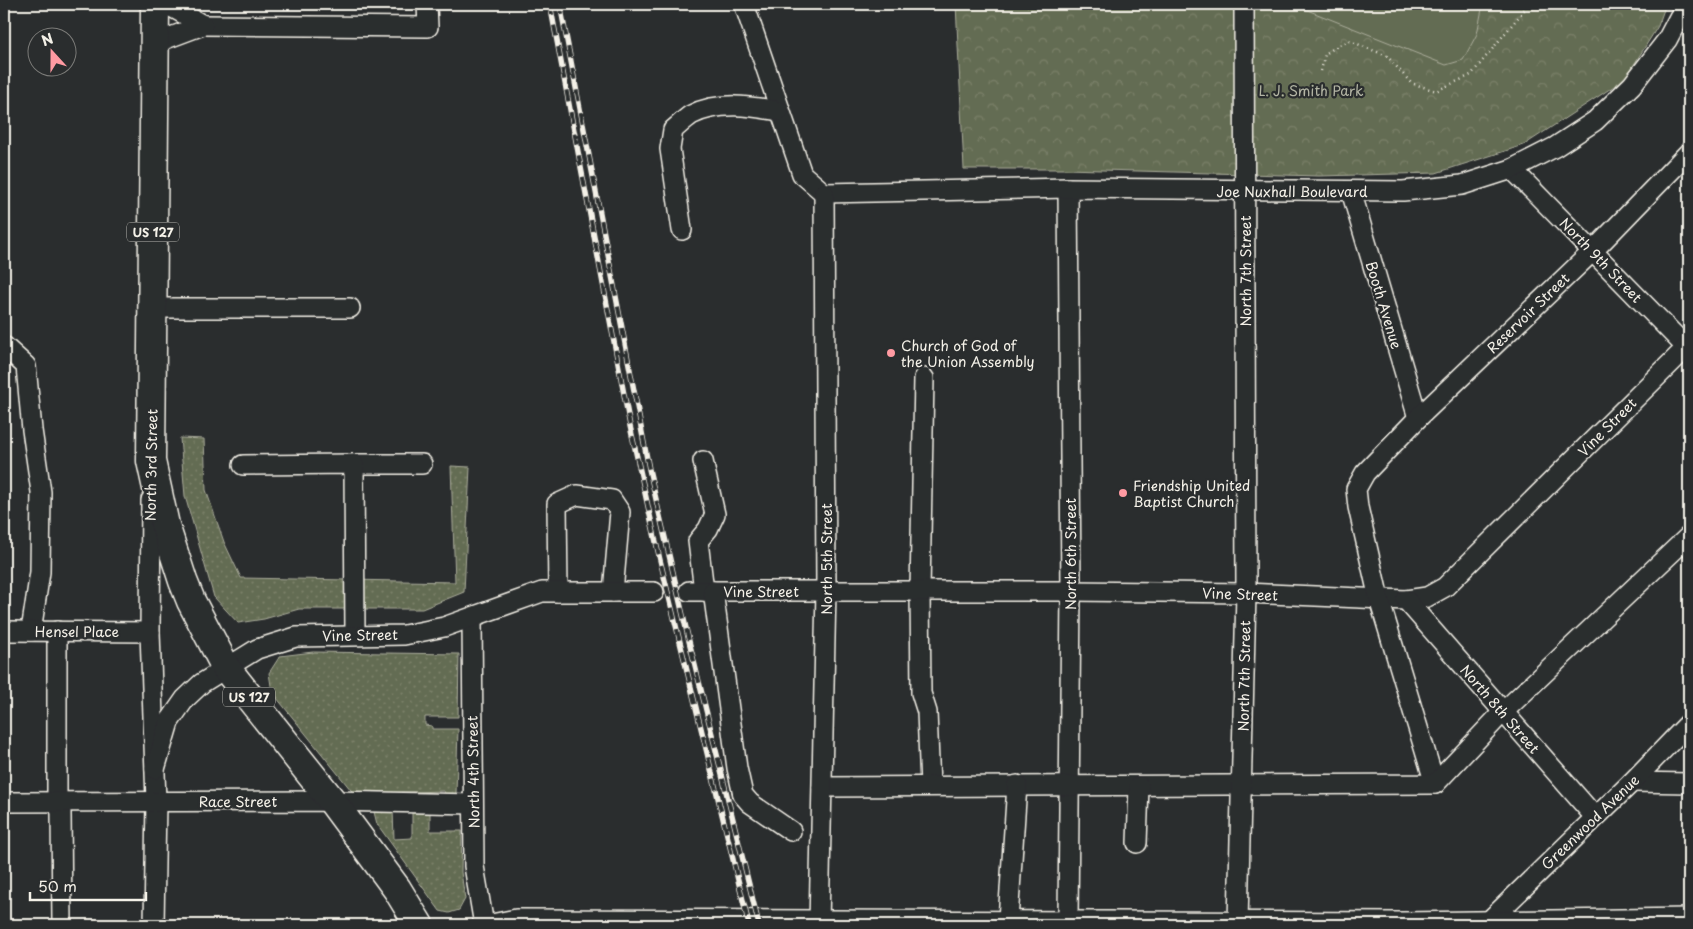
<svg xmlns="http://www.w3.org/2000/svg" width="1693" height="929" font-family="'Playpen Sans',sans-serif">
	<defs>
		<pattern id="grass-dots" width="8" height="8" patternUnits="userSpaceOnUse" patternTransform="scale(1.25)"><rect width="8" height="8" fill="#646c52"/><path d="M2 2h.1M6 6h.1" fill="none" stroke="#7b816b" stroke-width="1.8" stroke-linecap="round"/></pattern>
		<pattern id="forest-crowns" width="20" height="18" patternUnits="userSpaceOnUse" patternTransform="scale(1.25)"><rect width="20" height="18" fill="#646c52"/><path d="M2 6a3 3 0 1 1 6 0M12 15a3 3 0 1 1 6 0" fill="none" stroke="#7b816b"/></pattern>
	</defs>
	<rect width="100%" height="100%" fill="#2a2d2e"/>
	<filter id="ink" filterUnits="userSpaceOnUse"><feTurbulence type="fractalNoise" baseFrequency=".02" numOctaves="2"/><feDisplacementMap in="SourceGraphic" scale="10" xChannelSelector="R" yChannelSelector="G"/><feConvolveMatrix kernelMatrix="1 2 1 2 8 2 1 2 1" color-interpolation-filters="sRGB"/></filter>
	<g filter="url(#ink)">
		<g fill="url(#grass-dots)" stroke="#acae9d">
			<path d="M180,438l24,1 2,51 18,52 17,36 214,4 -4,-116 19,1 -6,125 -42,17h-123l-35,10 -26,4 -24,-26 -29,-101z"/>
			<path d="M313,652l146,2 -1,63h-33v8l7,1v3h26l-2,65h-12v-3l-65,2 -24,2 -83,-103 -3,-19 11,-17z"/>
			<path d="M373,808l20,2 1,29 18,-1v-28h18v21h32l-1,41 4,27 -6,11 -10,3 -9,-2 -63,-87z"/>
		</g>
		<path fill="url(#forest-crowns)" stroke="#acae9d" d="M956,4h710l-8,22 -33,53 -101,66 -88,28 -117,3 -254,-7h-101z"/>
		<path fill="#646c52" stroke="#acae9d" d="M1292,4h191l-6,30 -14,26 -17,5z"/>
		<g fill="none" stroke-linecap="round" stroke-linejoin="round">
			<g stroke="#f4f1e8" stroke-width="22">
				<g id="minor">
					<path d="M744,4l58,170 22,19"/>
					<path d="M203,25l225,2 -1,-23"/>
					<path d="M155,43l48,-18 -37,-21"/>
					<path d="M1512,169l177,181"/>
					<path d="M1068,188l3,403 -3,329"/>
					<path d="M1351,191l67,227"/>
					<path d="M824,193l244,-5 335,3 59,-6 50,-16 43,-22 40,-26 37,-36 35,-45 19,-36"/>
					<path d="M682,230l-12,-81 3,-19c6,-5 12,-11 18,-15 28,-14 59,-9 88,-4"/>
					<path d="M153,308h197"/>
					<path d="M4,346l22,20 6,64 9,62 -1,80 -9,59"/>
					<path d="M924,378l-4,213 1,102 6,19 3,74"/>
					<path d="M703,461l12,53 -7,15 -10,12 6,50"/>
					<path d="M354,464h68"/>
					<path d="M243,465l111,-1 1,171"/>
					<path d="M151,500l-1,132 6,169 -2,124"/>
					<path d="M689,591h382l175,2 160,7 21,-3 18,-10 244,-242"/>
					<path d="M713,591l24,177 6,27 7,8 41,28"/>
					<path d="M558,592l-1,-88 20,-9 35,5 8,12 -7,80"/>
					<path d="M1406,600l189,217"/>
					<path d="M472,618l2,248 10,59"/>
					<path d="M4,631l146,1"/>
					<path d="M57,631v171l4,10 1,113"/>
					<path d="M155,769l14,-47 16,-23 17,-16 55,-34 39,-12 108,-2 40,-8 98,-35h112"/>
					<path d="M1632,782l57,1"/>
					<path d="M1435,784l-56,-185 -21,-92 -2,-18 9,-16 53,-55 175,-167 96,-99"/>
					<path d="M822,787l613,-3 68,-72 186,-176"/>
					<path d="M4,802l328,-1 141,3"/>
					<path d="M1137,843l2,-57"/>
					<path d="M1008,920l9,-135"/>
					<path d="M1490,920l142,-138 57,-59"/>
					<path d="M1238,922l8,-329 -2,-589"/>
					<path d="M487,925l29,-6 886,3 287,-4"/>
					<path d="M819,925l7,-335 -2,-397"/>
				</g>
			</g>
			<g stroke="#f4f1e8" stroke-width="31">
				<path id="highway" d="M155,4l-4,457 14,64 18,56 8,20 35,67 106,133 65,88 22,36"/>
			</g>
			<path stroke="#f4f1e8" stroke-width="2.5" stroke-dasharray="1 4" stroke-linecap="butt" d="M1321,71l4,-17 14,-9 11,-4 37,15 24,27 25,8 35,-16 58,-71"/>
			<use href="#minor" stroke="#2a2d2e" stroke-width="19"/>
			<use href="#highway" stroke="#2a2d2e" stroke-width="28"/>
			<g stroke="#f4f1e8" stroke-width="5.5">
				<g id="rail">
					<path d="M550,4l80,422 30,134 89,365"/>
					<path d="M560,4l89,465 40,172 70,284"/>
				</g>
			</g>
			<use href="#rail" stroke="#2a2d2e" stroke-width="4" stroke-dasharray="11" stroke-linecap="butt"/>
		</g>
	</g>
	<g fill="#ff9aa2" stroke="#2a2d2e" stroke-width="2">
		<circle cx="891" cy="353" r="5"/>
		<circle cx="1123" cy="493" r="5"/>
	</g>
	<g text-anchor="middle" dominant-baseline="central" stroke-width="4.5" stroke-linejoin="round" paint-order="stroke">
		<g fill="#2a2d2e" stroke="#b7b6b0" stroke-width="1">
			<rect x="127" y="222.5" width="52" height="19" rx="4"/>
			<rect x="223" y="687.5" width="52" height="19" rx="4"/>
		</g>
		<g font-size="12" font-weight="bold" fill="#f4f1e8">
			<text x="153" y="232">US 127</text>
			<text x="249" y="697">US 127</text>
		</g>
		<g font-size="14" fill="#b3b5a4" stroke="#2a2d2e">
			<text x="1311" y="90">L. J. Smith Park</text>
		</g>
		<g font-size="14" fill="#f4f1e8" stroke="#2a2d2e">
			<text x="1292" y="191">Joe Nuxhall Boulevard</text>
			<text transform="translate(1601 260) rotate(46)">North 9th Street</text>
			<text transform="translate(1245 271) rotate(-90)">North 7th Street</text>
			<text transform="translate(1384 305) rotate(73)">Booth Avenue</text>
			<text transform="translate(1528 313) rotate(-44)">Reservoir Street</text>
			<text transform="translate(1607 427) rotate(-45)">Vine Street</text>
			<text transform="translate(151 465) rotate(-89)">North 3rd Street</text>
			<text transform="translate(1070 554) rotate(-90)">North 6th Street</text>
			<text transform="translate(826 559) rotate(-90)">North 5th Street</text>
			<text x="761" y="591">Vine Street</text>
			<text transform="translate(1240 594) rotate(2)">Vine Street</text>
			<text x="77" y="631">Hensel Place</text>
			<text transform="translate(360 635) rotate(-1)">Vine Street</text>
			<text transform="translate(1244 676) rotate(-89)">North 7th Street</text>
			<text transform="translate(1500 709) rotate(49)">North 8th Street</text>
			<text transform="translate(473 772) rotate(-91)">North 4th Street</text>
			<text x="238" y="801">Race Street</text>
			<text transform="translate(1590 822) rotate(-44)">Greenwood Avenue</text>
		</g>
		<g font-size="14" fill="#f4f1e8" stroke="#2a2d2e" text-anchor="start">
			<text x="901" y="345">Church of God of<tspan x="901" dy="16">the Union Assembly</tspan></text>
			<text x="1133" y="485">Friendship United<tspan x="1133" dy="16">Baptist Church</tspan></text>
		</g>
	</g>
	<rect width="1693" height="929" fill="none" stroke="#2a2d2e" stroke-width="20"/>
	<rect x="10" y="10" width="1673" height="909" fill="none" stroke="#f4f1e8" stroke-width="2" filter="url(#ink)"/>
	<g transform="translate(52 52) rotate(339)"><circle r="24" fill="#2a2d2e" stroke="#7b7b78"/>
	<path d="M0-4L9 19L0 12L-9 19Z" fill="#ff9aa2"/>
	<text y="-8" font-size="14" font-weight="bold" text-anchor="middle" fill="#f4f1e8">N</text>
	</g>
	<path d="M30 892v8h116v-8" fill="none" stroke="#f4f1e8" stroke-width="2.5"/>
	<text x="38" y="892" font-size="15" fill="#f4f1e8" stroke="#2a2d2e" stroke-width="4" paint-order="stroke">50 m</text>
</svg>
